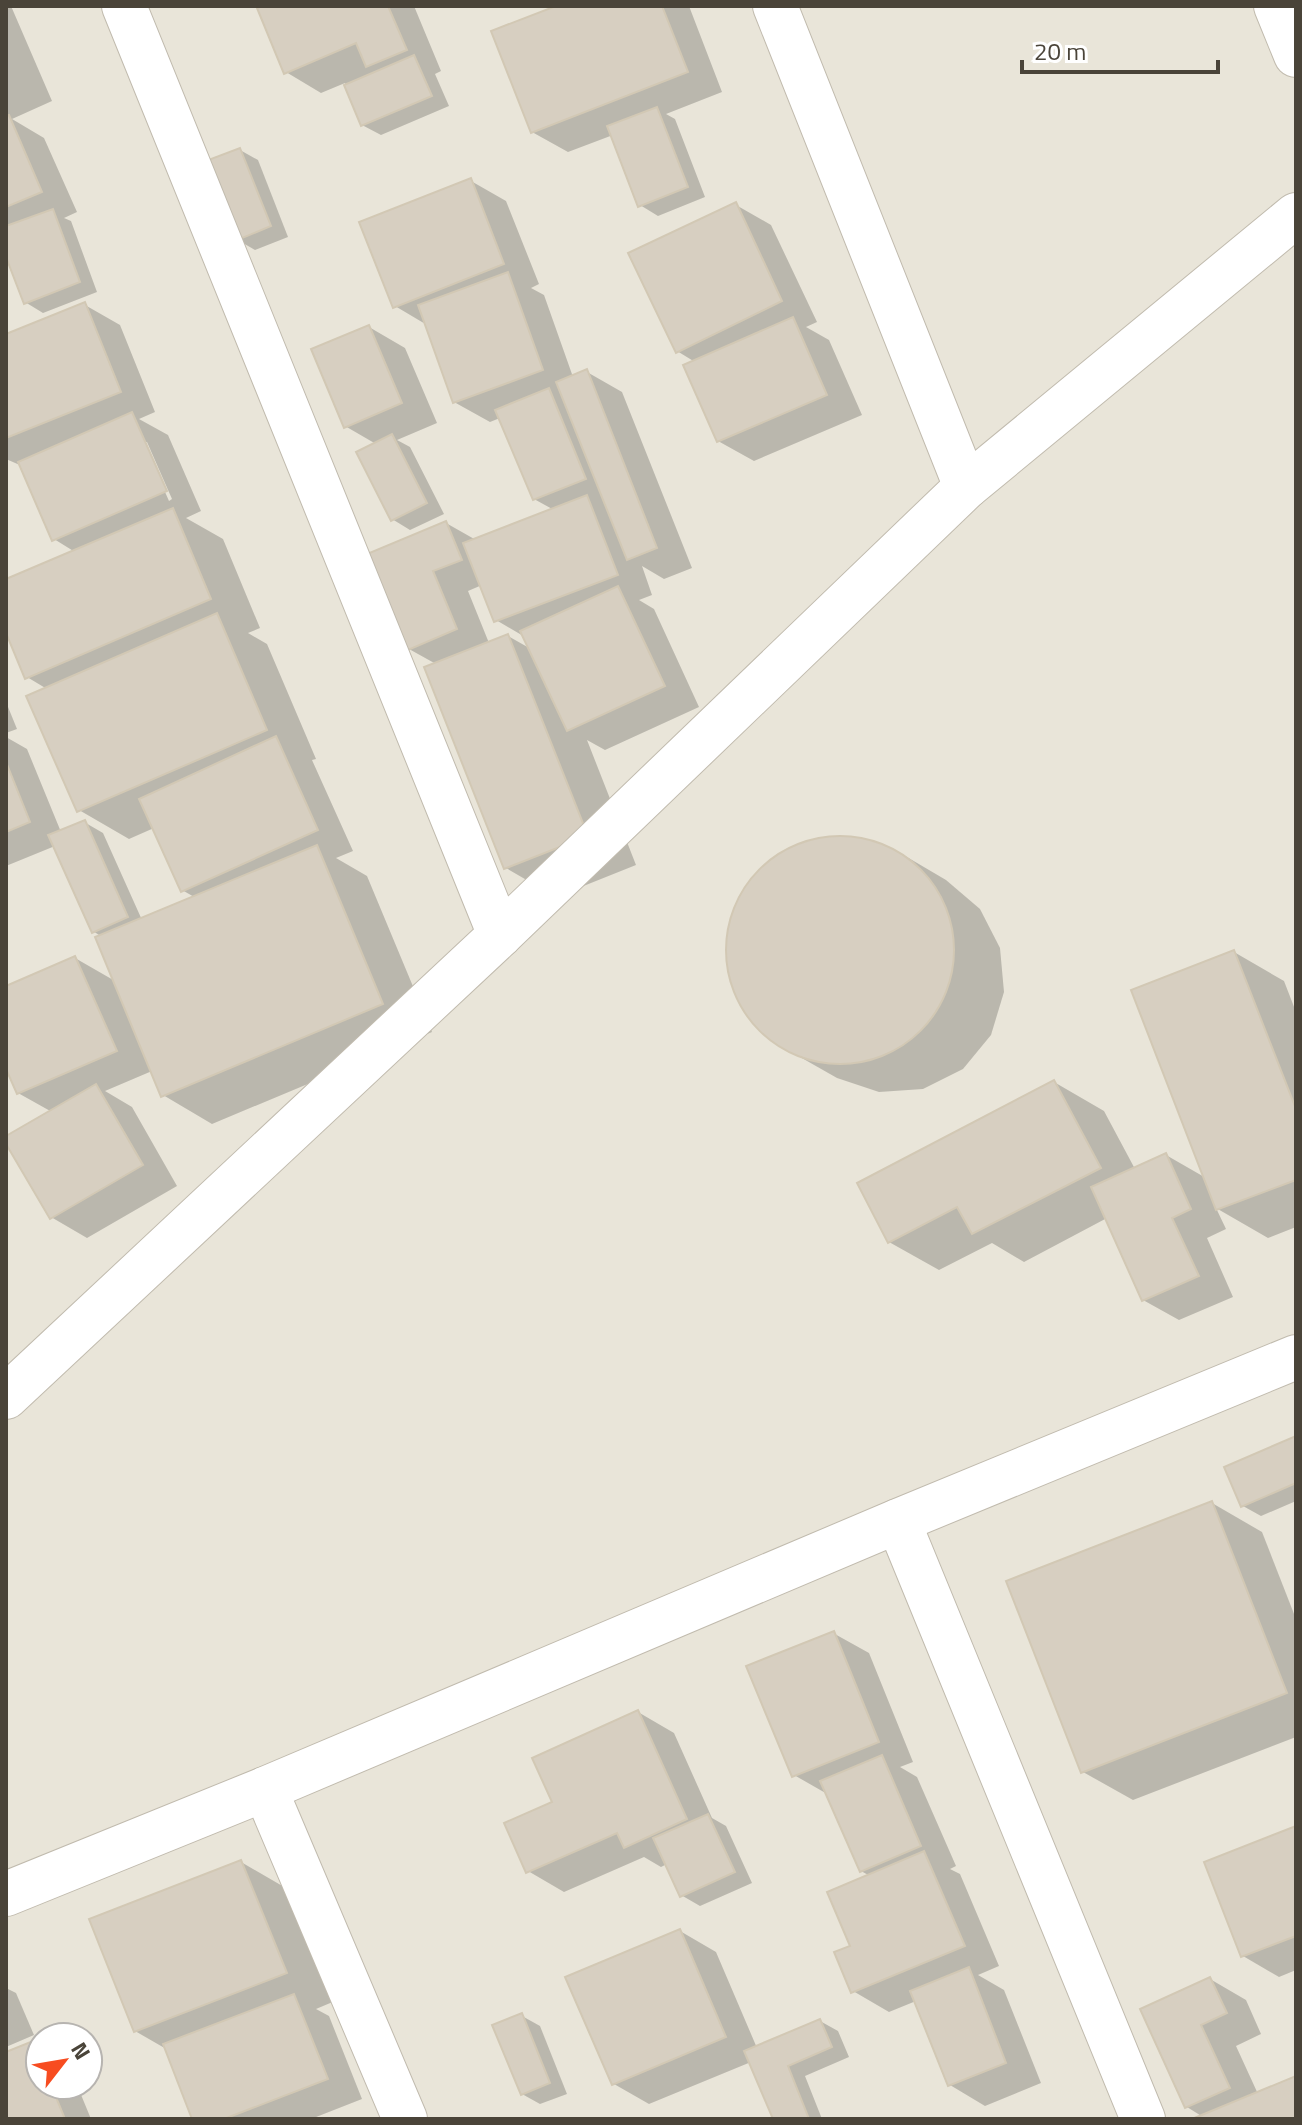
<svg xmlns="http://www.w3.org/2000/svg" width="1302" height="2125" font-family="'Titillium Web',sans-serif">
	<rect width="100%" height="100%" fill="#f5f3eb"/>
	<path fill="#e9e5d9" fill-rule="evenodd" d="M6,6h1290v2113h-1290zM40,2037h48v48h-48z"/>
	<g fill="#0003" fill-rule="evenodd">
		<path d="M6,6h5l41,95 -40,18 32,19 33,74 -13,6 7,3 26,71 -54,21 -18,-11 -19,-51z"/>
		<path d="M268,6h146l27,65 -6,3 14,32 -68,29 -19,-10 -17,-42 -24,10 -35,-21z"/>
		<path d="M562,6h127l33,86 -56,22 9,5 30,78 -47,19 -18,-11 -27,-70 -45,17 -36,-20z"/>
		<path d="M240,150l18,10 30,77 -33,13 -19,-11z"/>
		<path d="M471,181l35,20 33,83 -8,4 13,7 29,82 14,-5 35,20 70,176 -28,11 -22,-13 10,29 -13,5 15,9 45,98 -94,43 -18,-10 49,125 -80,32 -50,-29 -70,-204 -27,-15 37,-126 30,17 78,-30 -20,-11 -34,-81 -10,4 -36,-20 -27,-77 -32,-19zM482,585l14,35 29,17 6,12 -23,-13 -19,7 -21,-52z"/>
		<path d="M736,205l35,20 46,97 -11,5 23,13 33,75 -108,46 -36,-20 -23,-79 -18,-11z"/>
		<path d="M85,305l35,20 35,87 -16,7 29,16 33,76 -15,7 37,21 37,89 -12,5 19,11 49,115 -4,1 41,91 -17,7 31,18 65,156 -220,92 -49,-29 -11,-24 -47,20 27,16 45,79 -90,52 -36,-21 -45,-77 46,-28 -34,-19 -12,-29v-76l69,-30 40,23 -13,-44 -9,-6 -38,-85 -49,20v-129l21,12 34,83 23,-10 19,11 39,87 54,-22 -14,-8 -28,-62 -25,11 -50,-29 -32,-121 -20,-12 -21,-49v-46l69,-30 -21,-13 -32,-73 -16,-7v-123zM143,442h4l25,57 -3,2z"/>
		<path d="M369,327l36,21 32,75 -40,17 13,7 34,67 -34,16 -18,-11 -16,-75 -31,-18z"/>
		<path d="M6,702l11,27 -11,4z"/>
		<path d="M852,837l43,13 51,30 34,29 20,39 4,44 -13,43 -28,34 -40,20 -44,3 -42,-14 -51,-29 -34,-28 -20,-40 -5,-44 14,-42 29,-34 39,-20z"/>
		<path d="M1234,952l50,29 12,31v215l-28,11 -52,-30 10,21 -19,9 26,59 -54,23 -36,-20 -36,-82 -83,44 -32,-19 -53,27 -50,-28 165,-160 50,29 31,58 31,-14 40,23z"/>
		<path d="M1296,1438v63l-35,15 -18,-10z"/>
		<path d="M1212,1503l50,29 34,87v118l-163,63 -50,-28z"/>
		<path d="M833,1633l36,20 44,109 -13,5 17,10 39,89 -6,3 10,5 39,92 -21,9 26,15 37,93 -56,23 -35,-21 -34,-84 -27,11 -36,-21 -1,-44 18,-71 -9,-5 -32,-76 -35,-20z"/>
		<path d="M638,1712l36,21 38,85 14,8 26,57 -52,23 -19,-11 -14,-31 -6,3 -17,-10 -80,35 -36,-21 27,-68z"/>
		<path d="M1296,1828v142l-17,7 -36,-21z"/>
		<path d="M241,1862l50,29 44,110 -19,8 13,7 33,83 -51,20h-117l-26,-69 -33,-19z"/>
		<path d="M680,1931l36,21 41,96 63,-27 18,10 11,26 -44,19 17,43h-46l-25,-57 -102,42 -35,-20z"/>
		<path d="M1210,1979l36,21 15,34 -25,12 22,48 38,-16v41h-98l5,-2 -16,-10 -44,-97z"/>
		<path d="M6,1988l10,5 18,42 -28,12z"/>
		<path d="M522,2016l18,10 27,68 -27,10 -18,-10z"/>
		<path d="M32,2043l8,4v38h37l14,34h-85v-65z"/>
	</g>
	<g fill="#d7cfc1" stroke="#d2c8b4" stroke-width="2">
		<path d="M263,6h125l19,44 -41,17 -10,-24 -72,31 -27,-66z"/>
		<path d="M556,6h106l26,66 -157,61 -40,-102z"/>
		<path d="M414,55l18,41 -71,30 -17,-41z"/>
		<path d="M657,107l31,80 -50,20 -31,-81z"/>
		<path d="M9,115l33,77 -36,15v-91z"/>
		<path d="M240,148l31,78 -36,15 -32,-79z"/>
		<path d="M471,178l33,86 -111,44 -34,-86z"/>
		<path d="M736,202l46,99 -106,52 -48,-100z"/>
		<path d="M53,209l27,73 -56,22 -18,-47v-31z"/>
		<path d="M508,272l35,98 -90,33 -35,-98z"/>
		<path d="M85,302l36,90 -115,46v-104z"/>
		<path d="M793,317l34,78 -110,47 -34,-77z"/>
		<path d="M369,325l33,78 -58,25 -33,-79z"/>
		<path d="M587,369l70,179 -30,12 -71,-178z"/>
		<path d="M549,388l37,91 -53,21 -38,-90z"/>
		<path d="M132,412l35,79 -115,50 -34,-79z"/>
		<path d="M392,434l35,69 -36,18 -35,-69z"/>
		<path d="M587,495l31,80 -124,47 -31,-79z"/>
		<path d="M173,508l38,91 -186,80 -19,-46v-54z"/>
		<path d="M446,521l16,39 -29,11 24,58 -49,21 -41,-96z"/>
		<path d="M618,586l47,100 -98,45 -47,-100z"/>
		<path d="M217,613l50,117 -190,82 -51,-116z"/>
		<path d="M508,634l80,202 -84,33 -80,-202z"/>
		<path d="M276,736l42,94 -137,62 -42,-93z"/>
		<path d="M6,762l24,60 -24,10z"/>
		<path d="M85,820l43,97 -36,16 -44,-98z"/>
		<circle cx="840" cy="950" r="114"/>
		<path d="M317,845l66,159 -222,93 -66,-160z"/>
		<path d="M1234,950l62,159v71l-80,30 -85,-220z"/>
		<path d="M75,956l42,95 -100,43 -11,-25v-83z"/>
		<path d="M1054,1080l47,88 -129,66 -15,-27 -69,36 -31,-60z"/>
		<path d="M96,1084l47,81 -93,54 -44,-75v-8z"/>
		<path d="M1166,1153l25,56 -19,9 27,58 -57,25 -51,-114z"/>
		<path d="M1296,1436v47l-55,24 -17,-40z"/>
		<path d="M1212,1501l75,192 -206,80 -75,-192z"/>
		<path d="M834,1631l45,111 -87,35 -46,-111z"/>
		<path d="M638,1710l49,109 -63,29 -7,-15 -91,40 -22,-50 48,-21 -20,-44z"/>
		<path d="M882,1755l39,91 -61,26 -40,-91z"/>
		<path d="M708,1814l27,58 -55,25 -27,-59z"/>
		<path d="M1296,1826v110l-55,21 -37,-95z"/>
		<path d="M924,1851l41,95 -114,47 -17,-41 16,-6 -23,-54z"/>
		<path d="M241,1860l46,113 -153,59 -45,-113z"/>
		<path d="M680,1929l46,108 -114,48 -47,-108z"/>
		<path d="M969,1967l37,96 -58,23 -38,-95z"/>
		<path d="M1210,1977l17,36 -26,12 29,63 -45,20 -45,-99z"/>
		<path d="M294,1994l34,85 -104,40h-32l-29,-75z"/>
		<path d="M522,2013l28,70 -29,12 -29,-70z"/>
		<path d="M820,2019l12,28 -44,19 21,53h-36l-29,-68z"/>
		<path d="M33,2041l7,18v26h11l14,34h-59v-67z"/>
		<path d="M1296,2076v43h-104z"/>
	</g>
	<g fill="none" stroke-linecap="round" stroke-linejoin="round">
		<g stroke="#c1bbae" stroke-width="46">
			<g id="minor">
				<path d="M124,6l376,929"/>
				<path d="M775,6l191,481"/>
				<path d="M1276,6l20,49"/>
				<path d="M6,1397l494,-462 466,-448 330,-272"/>
				<path d="M898,1521l245,598"/>
				<path d="M265,1789l140,330"/>
				<path d="M6,1894l259,-105 633,-268 398,-164"/>
			</g>
		</g>
		<use href="#minor" stroke="#fff" stroke-width="44"/>
	</g>
	<rect width="1302" height="2125" fill="none" stroke="#4a4439" stroke-width="16"/>
	<g transform="translate(64 2061) rotate(59)"><circle r="38" fill="#ffffff" stroke="#b7b4b0" stroke-width="2"/>
	<path d="M0-6L14 30L0 20L-14 30Z" fill="#f74c20"/>
	<text y="-12" font-size="22" font-weight="bold" text-anchor="middle" fill="#4a4439">N</text>
	</g>
	<path d="M1022 60v12h196v-12" fill="none" stroke="#4a4439" stroke-width="4"/>
	<text x="1034" y="60" font-size="24" fill="#4a4439" stroke="#ffffff" stroke-width="6" paint-order="stroke">20 m</text>
</svg>
